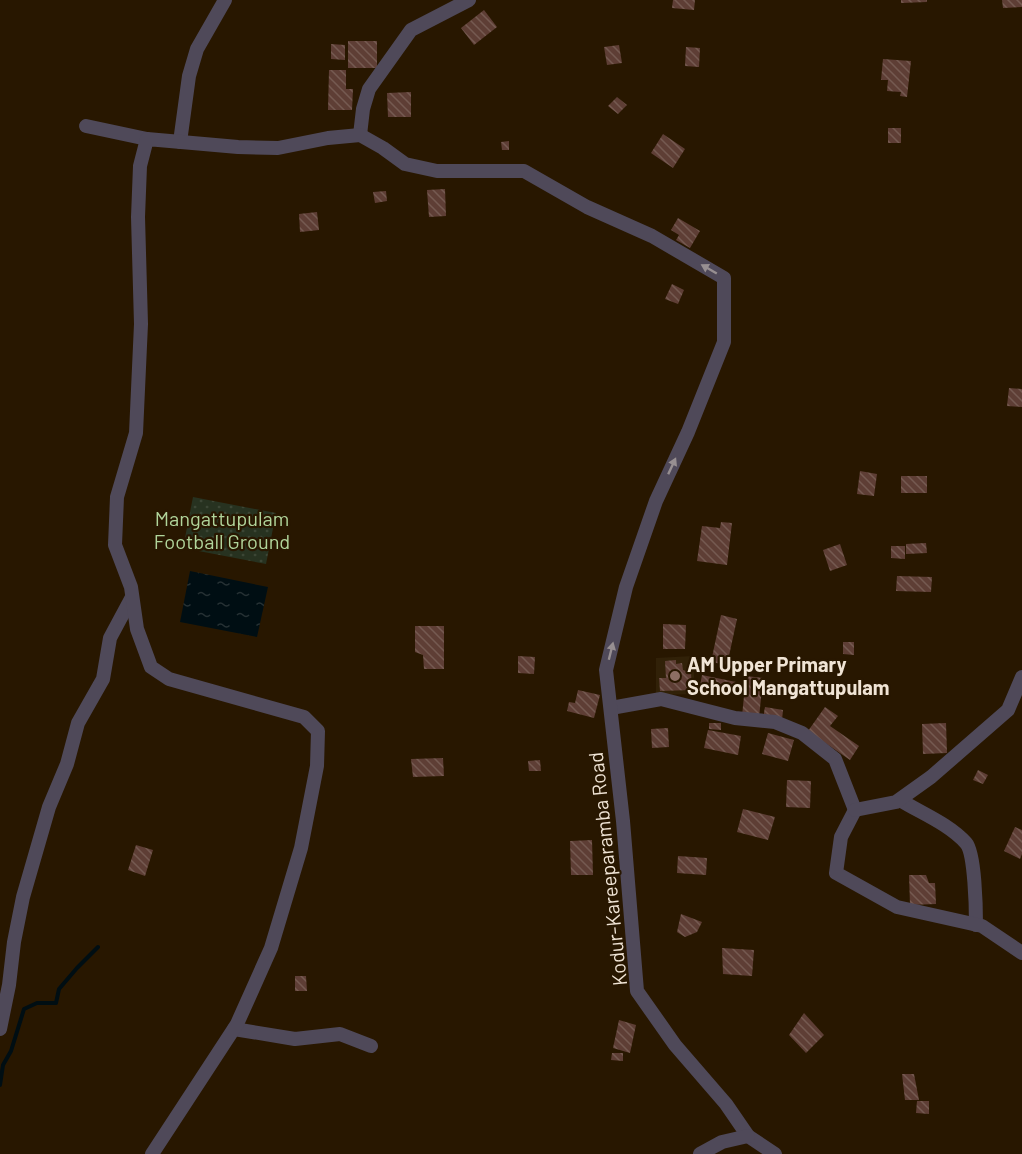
<svg xmlns="http://www.w3.org/2000/svg" width="1022" height="1154" font-family="Barlow,sans-serif">
	<defs>
		<pattern id="park-dots" width="8" height="8" patternUnits="userSpaceOnUse" patternTransform="scale(1.5)"><rect width="8" height="8" fill="#273220"/><path d="M2 2h.1M6 6h.1" fill="none" stroke="#3c4635" stroke-width="1.8" stroke-linecap="round"/></pattern>
		<pattern id="water-ripples" width="26" height="14" patternUnits="userSpaceOnUse" patternTransform="scale(1.5)"><rect width="26" height="14" fill="#000e13"/><path d="M2 4q2-2 4 0t4 0M15 11q2-2 4 0t4 0" fill="none" stroke="#263134"/></pattern>
		<pattern id="building-back-hatch" width="6" height="6" patternUnits="userSpaceOnUse" patternTransform="scale(1.5)"><rect width="6" height="6" fill="#5e3e35"/><path d="M-1 5l2 2M0 0l6 6M5-1l2 2" fill="none" stroke="#755a51"/></pattern>
	</defs>
	<rect width="100%" height="100%" fill="#281700"/>
	<path fill="#312108" d="M693,656l2,38 -39,1v-37z"/>
	<path fill="url(#park-dots)" d="M193,497l83,16 -10,51 -83,-16z"/>
	<path fill="url(#water-ripples)" d="M190,571l78,16 -11,50 -77,-15z"/>
	<g fill="none" stroke-linecap="round" stroke-linejoin="round">
		<path stroke="#000e13" stroke-width="4" d="M0,1085l3,-20 8,-14 13,-42 13,-6h19l3,-14 18,-21 21,-21"/>
	</g>
	<g fill="url(#building-back-hatch)">
		<path d="M673,0h22l-1,10 -22,-2z"/>
		<path d="M901,0h26v2l-26,1z"/>
		<path d="M1002,0h20v7l-19,1z"/>
		<path d="M484,10l13,17 -23,18 -13,-17z"/>
		<rect x="348" y="41" width="29" height="27"/>
		<path d="M331,44l14,1v15l-14,-1z"/>
		<path d="M619,45l3,18 -15,2 -3,-18z"/>
		<path d="M686,47l14,1 -1,19 -14,-1z"/>
		<path d="M883,59l28,2 -4,36 -7,-1 1,-4 -14,-1 1,-11h-7z"/>
		<path d="M329,70h17v19h7l-1,21h-24z"/>
		<path d="M411,92v25h-23l-1,-24z"/>
		<path d="M617,97l10,8 -9,9 -10,-8z"/>
		<rect x="888" y="128" width="13" height="15"/>
		<path d="M663,134l22,15 -12,19 -22,-15z"/>
		<path d="M509,141v9h-7l-1,-8z"/>
		<path d="M445,189l1,27 -17,1 -2,-27z"/>
		<path d="M386,191l1,10 -12,2 -2,-11z"/>
		<path d="M317,212l2,18 -19,2 -1,-18z"/>
		<path d="M678,218l22,13 -10,17 -14,-8 3,-5 -8,-5z"/>
		<path d="M672,284l12,6 -6,14 -13,-5z"/>
		<path d="M1009,388l13,1v18l-15,-1z"/>
		<path d="M860,471l17,3 -3,22 -17,-2z"/>
		<rect x="901" y="476" width="26" height="17"/>
		<path d="M721,522l11,1 -5,42 -30,-4 5,-35 18,2z"/>
		<path d="M926,543l1,10 -21,1v-10z"/>
		<path d="M840,544l7,21 -17,6 -7,-21z"/>
		<path d="M891,546h14v13l-14,-1z"/>
		<path d="M897,576l35,1 -1,15 -35,-1z"/>
		<path d="M721,615l16,4 -10,46 -16,-3z"/>
		<path d="M663,624l23,1 -1,24h-22z"/>
		<path d="M415,626h29v43h-20l-1,-14 -8,-3z"/>
		<path d="M843,642h11v13l-11,-1z"/>
		<path d="M518,656l17,1 -1,17 -16,-1z"/>
		<path d="M676,660v4l6,-1 1,7 8,3 1,17 -32,1 -1,-13h7l-1,-17z"/>
		<path d="M702,675l34,7 -2,11 -34,-7z"/>
		<path d="M746,676l17,2 -4,40 -17,-2z"/>
		<path d="M578,690l22,5 -6,23 -27,-7 2,-9 6,1z"/>
		<path d="M765,707l18,3 -1,10 -19,-2z"/>
		<path d="M825,707l13,9 -8,10 29,20 -9,14 -42,-29z"/>
		<path d="M709,723h12v7l-12,-1z"/>
		<path d="M946,723l1,30 -24,1 -1,-30z"/>
		<path d="M668,728l1,19 -17,1 -1,-19z"/>
		<path d="M708,730l33,6 -3,19 -34,-7z"/>
		<path d="M768,733l26,7 -6,21 -26,-7z"/>
		<path d="M443,758l1,18 -31,1 -2,-18z"/>
		<path d="M540,760l1,11h-12l-1,-10z"/>
		<path d="M978,770l10,5 -5,9 -10,-4z"/>
		<path d="M787,780l24,1 -1,27 -24,-1z"/>
		<path d="M743,809l32,8 -7,23 -31,-8z"/>
		<path d="M1015,827l7,3v24l-2,5 -16,-8z"/>
		<path d="M592,840l1,35h-22l-1,-34z"/>
		<path d="M136,845l17,5 -8,26 -17,-6z"/>
		<path d="M678,856l29,2 -1,17 -29,-2z"/>
		<path d="M909,875h17l3,8h6l1,21 -26,1z"/>
		<path d="M681,914l21,8 -5,10 -12,5 -8,-5z"/>
		<path d="M722,948l32,2 -2,26 -29,-2z"/>
		<path d="M295,976h11l1,15h-12z"/>
		<path d="M804,1013l20,22 -18,18 -17,-18z"/>
		<path d="M619,1020l17,5 -6,28 -17,-5z"/>
		<path d="M612,1053h11v8l-12,-1z"/>
		<path d="M902,1074h12l5,26h-14z"/>
		<path d="M917,1101h12v13l-13,-1z"/>
	</g>
	<g fill="none" stroke-linecap="round" stroke-linejoin="round">
		<g stroke="#4f4959" stroke-width="14">
			<path d="M86,126l61,13"/>
			<path d="M360,135l3,-26 6,-20 42,-59 58,-30"/>
			<path d="M180,142l9,-66 8,-27 28,-49"/>
			<path d="M611,708l50,-9 74,19 40,4 27,11 33,26 20,51"/>
			<path d="M900,800c21,13 49,24 66,43 9,10 10,66 10,82"/>
			<path d="M855,810l-14,27 -5,36 61,34 85,19 40,27"/>
			<path d="M855,810l41,-8 35,-25 77,-67 14,-33"/>
			<path d="M0,1029l9,-44 5,-43 9,-45 26,-90 18,-43 11,-41 25,-44 7,-41 22,-41"/>
			<path d="M234,1029l61,10 45,-5 31,12"/>
			<path d="M152,1154l85,-130 34,-76 30,-100 16,-82 1,-35 -14,-14 -135,-38 -18,-12 -14,-38 -6,-42 -16,-42 2,-48 19,-64 5,-109 -3,-107 2,-51 7,-27 91,8 40,1 50,-10 32,-3 23,13 22,16 32,7h87l63,36 65,29 72,42v64l-36,90 -32,69 -30,86 -20,83 17,151 14,170 38,54 51,59 22,32 27,18"/>
			<path d="M700,1154l22,-12 26,-6"/>
		</g>
	</g>
	<defs><path id="oneway-solid" d="M-6-.8H1V-3.2L6.5 0L1 3.2V.8H-6Z" transform="scale(1.5)"/></defs>
	<g fill="#978f91">
		<use href="#oneway-solid" transform="translate(709 269) rotate(-150)"/>
		<use href="#oneway-solid" transform="translate(672 466) rotate(-65)"/>
		<use href="#oneway-solid" transform="translate(611 651) rotate(-76)"/>
	</g>
	<circle fill="#8d6e63" stroke="#281700" stroke-width="2" cx="675" cy="676" r="6"/>
	<g text-anchor="middle" dominant-baseline="central" stroke-width="4.5" stroke-linejoin="round" paint-order="stroke">
		<g font-size="20" fill="#b1d59b" stroke="#281700">
			<text x="222" y="518">Mangattupulam<tspan x="222" dy="23">Football Ground</tspan></text>
		</g>
		<g font-size="20" font-weight="bold" fill="#f0e4d5" stroke="#281700" text-anchor="start">
			<text x="687" y="664">AM Upper Primary<tspan x="687" dy="23">School Mangattupulam</tspan></text>
		</g>
		<g font-size="20" fill="#f0e4d5" stroke="#281700">
			<text transform="translate(607 869) rotate(-96)">Kodur-Kareeparamba Road</text>
		</g>
	</g>
</svg>
